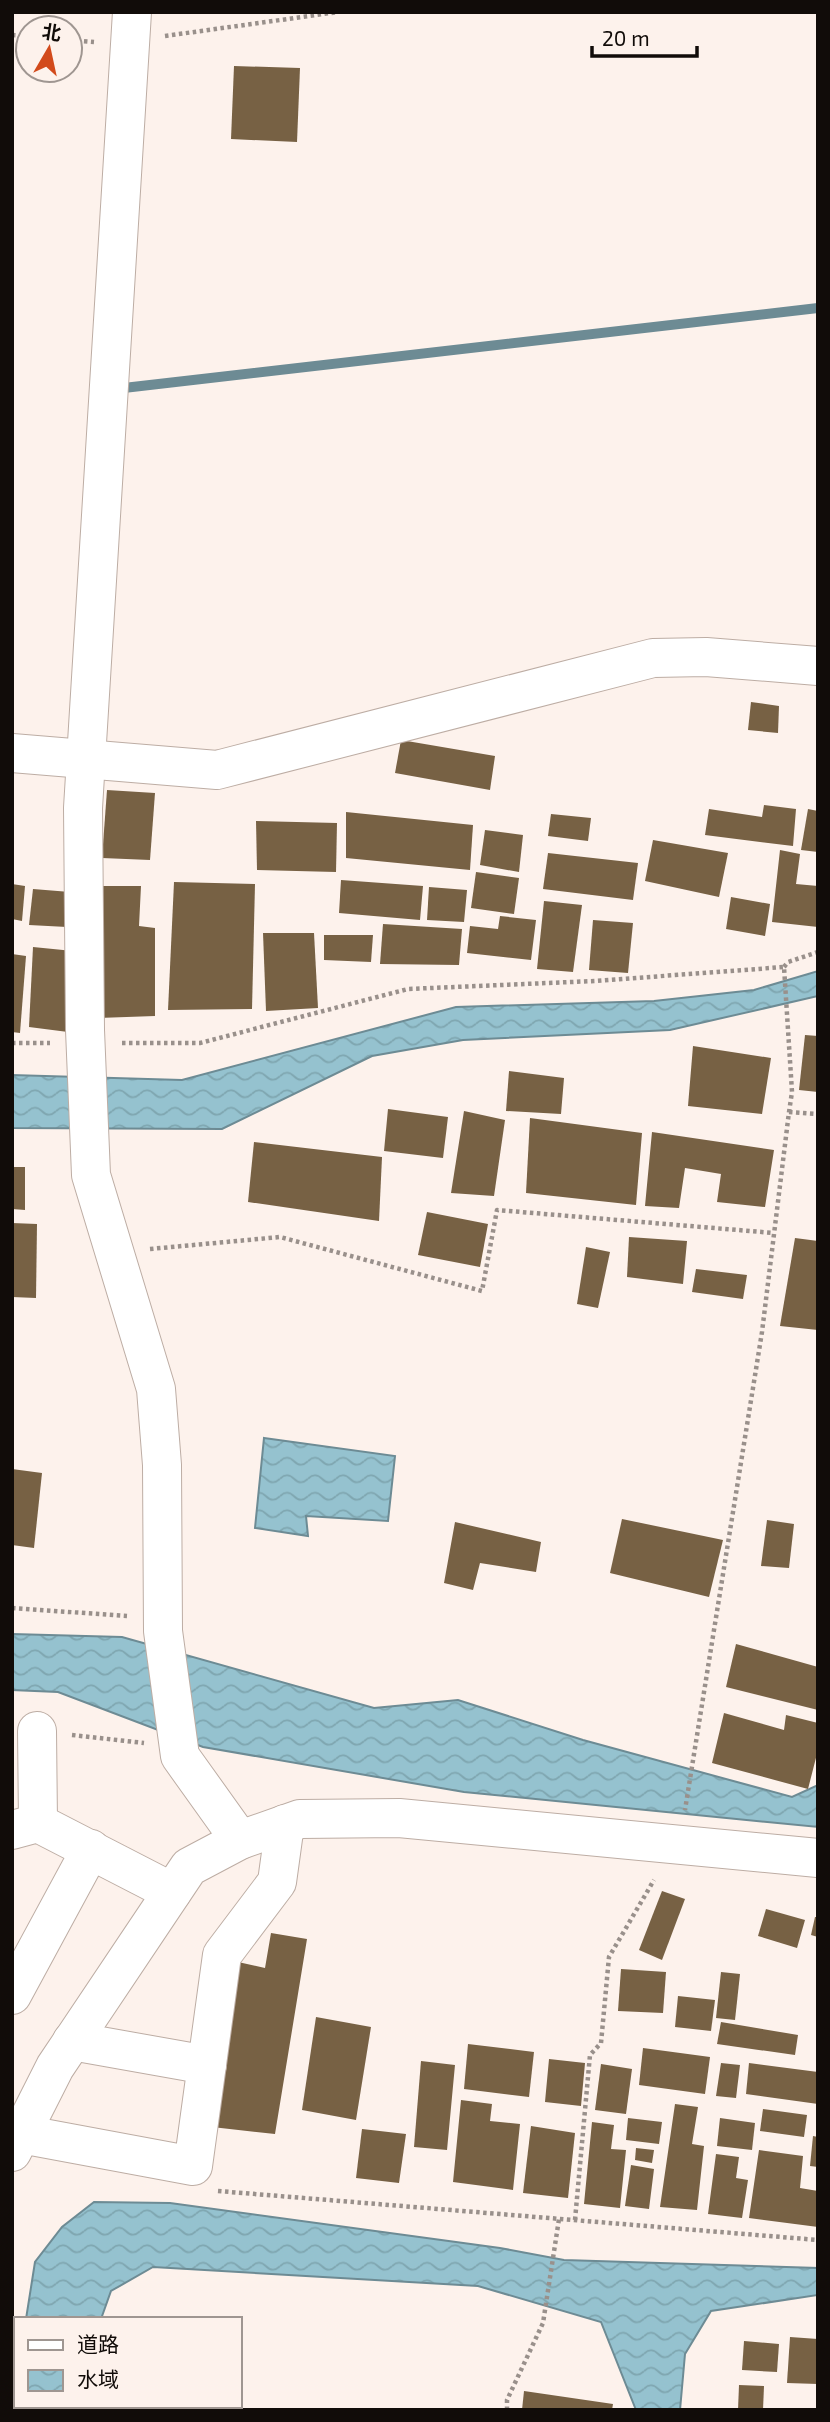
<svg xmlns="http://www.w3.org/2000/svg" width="830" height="2422" font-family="'Exo 2','Noto Sans SC',sans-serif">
	<defs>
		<pattern id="water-waves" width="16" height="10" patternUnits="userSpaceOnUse" patternTransform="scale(1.75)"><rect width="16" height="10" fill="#95c2cf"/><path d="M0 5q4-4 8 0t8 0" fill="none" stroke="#7fa6b0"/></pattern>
	</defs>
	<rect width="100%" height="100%" fill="#fdf2ec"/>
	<g fill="url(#water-waves)" stroke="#6d8b94" stroke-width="2">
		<path d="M818,971v25l-148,34 -207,10 -91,16 -150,73 -210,-1v-53l170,5 274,-73 198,-6 100,-11z"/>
		<path d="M264,1438l131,18 -7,65 -82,-5 2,20 -53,-8z"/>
		<path d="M12,1634l110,3 252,71 84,-8 125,40 209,57 26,-12v42l-354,-35 -261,-45 -145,-55 -46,-2z"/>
		<path d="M94,2202l76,1 330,45 64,12 254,8v27l-107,16 -26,43 -5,56h-44l-35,-88 -123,-36 -325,-19 -42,24 -10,28h-75l9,-57 27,-35z"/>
	</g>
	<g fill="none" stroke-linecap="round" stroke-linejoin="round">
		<path stroke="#6d8b94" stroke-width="10" d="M115,389l703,-81"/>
	</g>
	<g fill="#776144">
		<path d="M234,66l66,2 -3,74 -66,-3z"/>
		<path d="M751,702l28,4 -1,27 -30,-3z"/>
		<path d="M401,740l94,16 -5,34 -95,-17z"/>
		<path d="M107,790l48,3 -5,67 -48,-2z"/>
		<path d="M764,805l32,4 -3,37 -88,-11 4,-26 53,8z"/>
		<path d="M808,809l10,2v41l-17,-2z"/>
		<path d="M346,812l127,13 -3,45 -124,-12z"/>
		<path d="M551,814l40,4 -3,23 -40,-5z"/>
		<path d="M256,821l81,2 -1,49 -79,-2z"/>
		<path d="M485,830l38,5 -4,37 -39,-7z"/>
		<path d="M653,840l75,13 -9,44 -74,-16z"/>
		<path d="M780,850l20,4 -4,30 22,2v41l-46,-5z"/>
		<path d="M548,853l90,10 -5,37 -90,-11z"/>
		<path d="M476,872l43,6 -5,36 -43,-6z"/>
		<path d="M341,880l82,6 -3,34 -81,-7z"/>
		<path d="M174,882l81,2 -3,125 -84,1z"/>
		<path d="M12,884l13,2 -3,35 -10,-2z"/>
		<path d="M99,886h42l-2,40 16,2v88l-57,2z"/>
		<path d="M429,887l38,3 -3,32 -37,-2z"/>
		<path d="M33,889l37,3 -3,35 -38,-2z"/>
		<path d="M731,897l39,7 -5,32 -39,-7z"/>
		<path d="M544,901l38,4 -9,67 -36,-3z"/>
		<path d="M500,916l36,4 -5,40 -64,-7 3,-27 28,3z"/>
		<path d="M593,920l40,3 -5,50 -39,-3z"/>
		<path d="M383,924l79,5 -3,36 -79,-1z"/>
		<path d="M263,933h51l4,75 -52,3z"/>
		<path d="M324,935h49l-2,27 -47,-2z"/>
		<path d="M33,947l40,4 -5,81 -39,-5z"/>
		<path d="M12,954l14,2 -6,77 -8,-1z"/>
		<path d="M805,1035l13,1v56l-19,-2z"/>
		<path d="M693,1046l78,12 -9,56 -74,-8z"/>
		<path d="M509,1071l55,7 -3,36 -55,-3z"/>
		<path d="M388,1109l60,8 -5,41 -59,-7z"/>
		<path d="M464,1111l41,9 -11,76 -43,-3z"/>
		<path d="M530,1118l112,15 -6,72 -110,-12z"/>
		<path d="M652,1132l122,18 -9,57 -48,-5 4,-28 -36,-6 -6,40 -34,-2z"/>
		<path d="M254,1142l128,15 -3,64 -131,-19z"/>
		<path d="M12,1167h13v43l-13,-1z"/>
		<path d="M427,1212l61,12 -8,43 -62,-12z"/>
		<path d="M12,1223l25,1 -1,74 -24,-1z"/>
		<path d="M629,1237l58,4 -4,43 -56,-7z"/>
		<path d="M795,1238l23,3v89l-38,-4z"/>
		<path d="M586,1247l24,5 -12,56 -21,-4z"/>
		<path d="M696,1269l51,6 -4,24 -51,-7z"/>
		<path d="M12,1469l30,4 -8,75 -22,-3z"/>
		<path d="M622,1519l101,21 -14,57 -99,-24z"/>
		<path d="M767,1520l27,4 -5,44 -28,-2z"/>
		<path d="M455,1522l86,20 -5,30 -56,-9 -7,27 -29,-7z"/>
		<path d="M736,1644l82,23v43l-92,-23z"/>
		<path d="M724,1713l60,17 2,-15 32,8v27l-10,39 -96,-26z"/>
		<path d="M662,1891l23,8 -23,61 -23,-10z"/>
		<path d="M766,1909l39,11 -8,28 -39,-12z"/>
		<path d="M815,1917h3v20l-7,-2z"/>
		<path d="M271,1933l36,6 -32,195 -63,-7 26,-165 27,6z"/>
		<path d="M621,1969l45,3 -3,41 -45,-2z"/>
		<path d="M721,1972l19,2 -5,46 -19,-2z"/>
		<path d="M678,1996l37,4 -4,31 -36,-4z"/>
		<path d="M316,2017l55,10 -15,93 -54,-10z"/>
		<path d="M721,2022l77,13 -3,20 -78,-11z"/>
		<path d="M468,2044l66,8 -5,45 -65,-8z"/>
		<path d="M643,2048l67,9 -5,37 -66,-9z"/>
		<path d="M549,2059l36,4 -4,43 -36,-4z"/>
		<path d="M421,2061l34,4 -8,85 -33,-3z"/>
		<path d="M721,2063l19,2 -4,33 -20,-2z"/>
		<path d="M749,2063l69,9v32l-72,-10z"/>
		<path d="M601,2064l31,5 -6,45 -31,-4z"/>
		<path d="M461,2100l31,4 -2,17 30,3 -7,66 -60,-8z"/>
		<path d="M675,2104l23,3 -6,37 12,2 -7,64 -37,-3z"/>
		<path d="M763,2109l44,6 -3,22 -44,-6z"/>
		<path d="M628,2118l34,4 -3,22 -33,-4z"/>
		<path d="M720,2118l35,5 -3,27 -35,-4z"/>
		<path d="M592,2122l22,3 -3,24 15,1 -6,58 -36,-4z"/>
		<path d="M531,2126l44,7 -7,65 -45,-5z"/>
		<path d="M362,2129l44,5 -7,49 -43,-5z"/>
		<path d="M813,2136l5,1v30l-8,-1z"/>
		<path d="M636,2148l18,2 -2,13 -17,-3z"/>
		<path d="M759,2150l44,6 -3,32 18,3v36l-69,-9z"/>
		<path d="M716,2154l23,3 -3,21 12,2 -6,38 -34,-4z"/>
		<path d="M631,2165l23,4 -5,40 -24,-3z"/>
		<path d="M790,2337l28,2v45l-31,-1z"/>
		<path d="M744,2341l35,3 -2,28 -35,-2z"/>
		<path d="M739,2385l25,1 -1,24h-25z"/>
		<path d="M524,2391l89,13 -1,6h-90z"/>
	</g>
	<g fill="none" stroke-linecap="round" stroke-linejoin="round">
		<g stroke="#bdada4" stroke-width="40">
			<g id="minor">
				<path d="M132,12l-49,796 2,222 6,145 65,214 6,76 1,166 17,125 60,84"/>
				<path d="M12,753l205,17 436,-112 53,-1 112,9"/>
			</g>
		</g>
		<g stroke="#bdada4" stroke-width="40">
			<g id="tertiary">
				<path d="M37,1731l1,92"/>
				<path d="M12,1830l26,-7 134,69"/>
				<path d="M12,1995l79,-146"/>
				<path d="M72,2041l135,24"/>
				<path d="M21,2134l172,32 29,-211 55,-73 8,-58"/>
				<path d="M12,2152l43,-85 134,-200 51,-27 60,-21 99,-1 419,40"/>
			</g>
		</g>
		<g stroke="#99908b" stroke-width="4.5" stroke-dasharray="3.5 3.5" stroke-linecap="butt">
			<path d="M12,35l16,1"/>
			<path d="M165,36l173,-24"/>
			<path d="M70,40l24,2"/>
			<path d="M784,967l4,-5 30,-10"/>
			<path d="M12,1043h38"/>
			<path d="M122,1043h78l208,-54 187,-8 189,-14 8,125 -3,20 -27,220 -77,478"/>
			<path d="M789,1112l29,2"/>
			<path d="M150,1249l130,-12 202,54 15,-81 277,23"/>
			<path d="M12,1608l115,8"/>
			<path d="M72,1735l72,8"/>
			<path d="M218,2191l600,49"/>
			<path d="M575,2220l15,-165 11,-12 8,-86 45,-77"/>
			<path d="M507,2410v-10l36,-77 16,-104"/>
		</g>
		<use href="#minor" stroke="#fff" stroke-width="38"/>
		<use href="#tertiary" stroke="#fff" stroke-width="38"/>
	</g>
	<rect width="830" height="2422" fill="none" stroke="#110c09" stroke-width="28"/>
	<rect x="14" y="2317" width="228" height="91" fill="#fdf2ec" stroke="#9f9691" stroke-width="2"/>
	<rect x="28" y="2340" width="35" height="10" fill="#ffffff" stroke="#9f9691" stroke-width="2"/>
	<text x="77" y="2352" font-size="21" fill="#110c09">道路</text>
	<rect x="28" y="2370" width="35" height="21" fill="url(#water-waves)" stroke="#9f9691" stroke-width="2"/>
	<text x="77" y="2387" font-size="21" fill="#110c09">水域</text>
	<g transform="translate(49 49) rotate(9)"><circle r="33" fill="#fdf2ec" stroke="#9f9691" stroke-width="2"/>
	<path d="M0-5L12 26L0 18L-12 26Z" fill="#d24a1b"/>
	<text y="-10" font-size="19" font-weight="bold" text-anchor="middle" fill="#110c09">北</text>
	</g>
	<path d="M592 46v10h105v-10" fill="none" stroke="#110c09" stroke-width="3.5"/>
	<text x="602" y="46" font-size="21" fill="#110c09" stroke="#fdf2ec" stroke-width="5" paint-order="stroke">20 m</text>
</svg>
